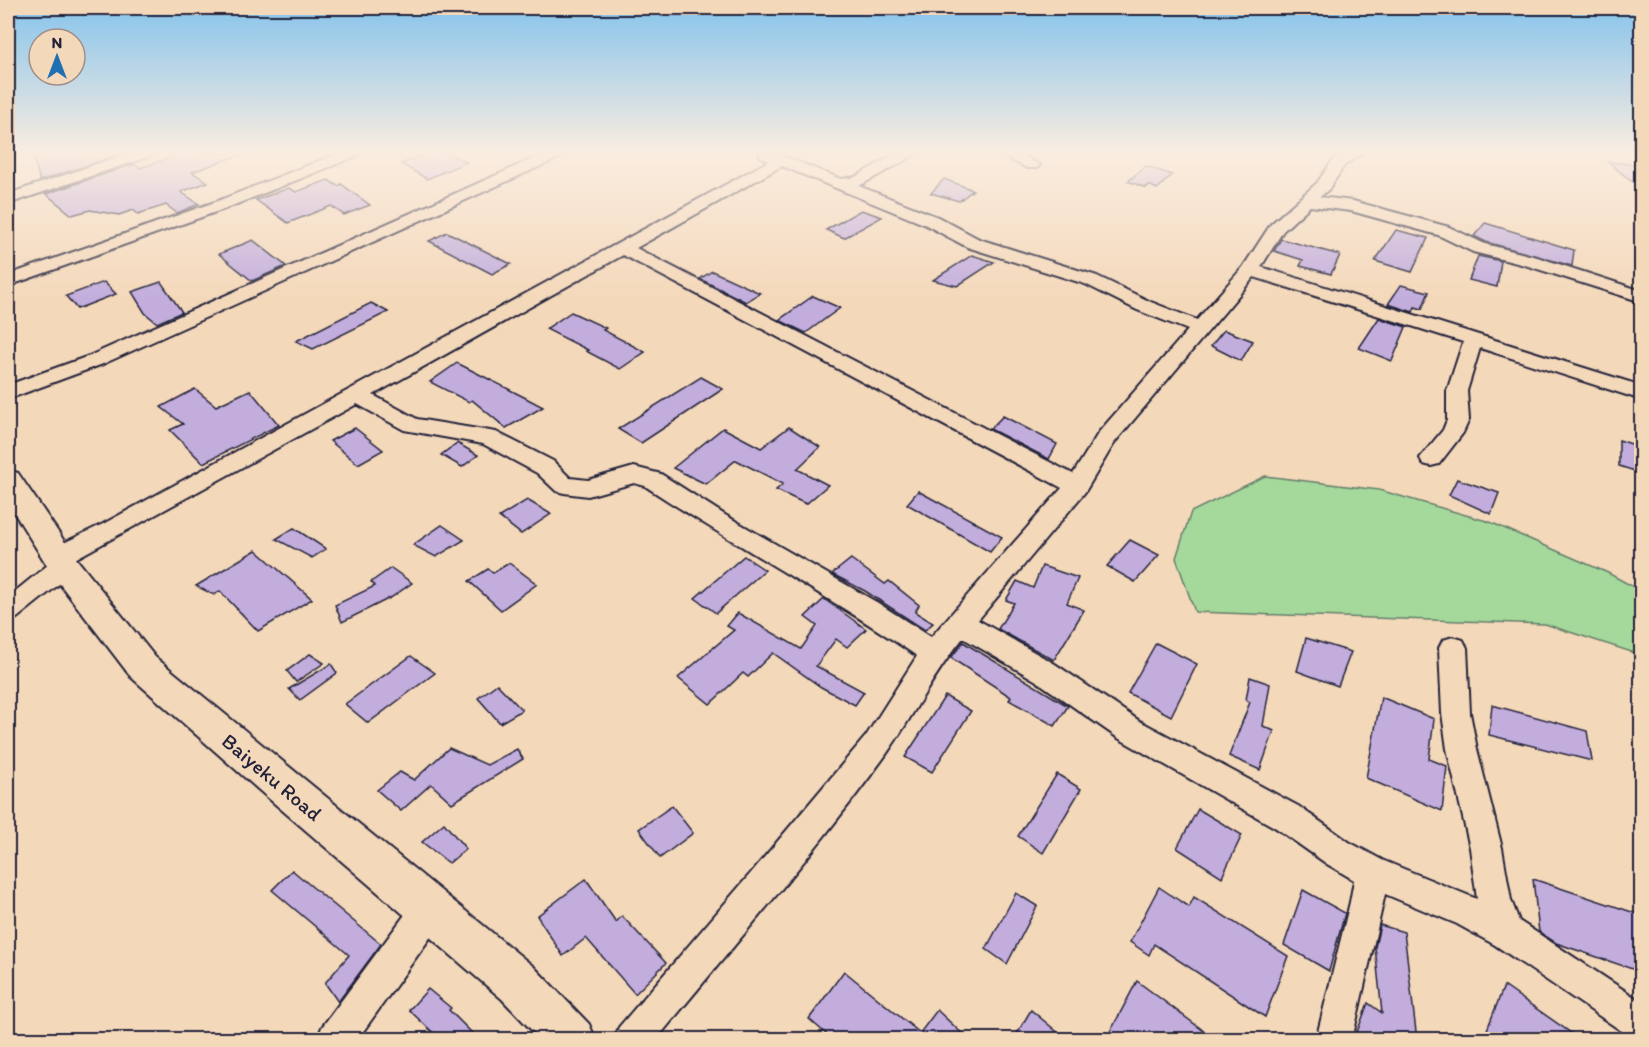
<svg xmlns="http://www.w3.org/2000/svg" width="1649" height="1047" font-family="Itim,sans-serif">
	<rect width="100%" height="100%" fill="#f4d8ba"/>
	<filter id="ink" filterUnits="userSpaceOnUse"><feTurbulence type="fractalNoise" baseFrequency=".0167" numOctaves="2"/><feDisplacementMap in="SourceGraphic" scale="12" xChannelSelector="R" yChannelSelector="G"/><feConvolveMatrix kernelMatrix="1 2 1 2 8 2 1 2 1" color-interpolation-filters="sRGB"/></filter>
	<g filter="url(#ink)">
		<path fill="#a5d99b" stroke="#647e6b" stroke-width="1.5" d="M1265,476l114,14 111,32 118,51 33,18v64l-96,-31 -350,-12 -19,-54 15,-46z"/>
		<g fill="#c2addd" stroke="#22223b" stroke-width="1.5">
			<path d="M32,153h87l1,1 -80,27z"/>
			<path d="M183,153h57v2l-48,17 16,10 -27,10 18,12 -22,9 -11,-8 -28,9 -5,-4 -14,5 -29,-5 -18,5 -26,-21 88,-30 6,4z"/>
			<path d="M428,153h19l20,9 -40,17 -26,-15z"/>
			<path d="M1608,162l33,3v24z"/>
			<path d="M1146,166l26,9 -15,14 -8,-4 -3,3 -18,-7z"/>
			<path d="M944,179l29,11 -14,11 -28,-8z"/>
			<path d="M328,180l10,6 3,-2 29,21 -26,10 -13,-9 -43,17 -32,-23 33,-12 7,4z"/>
			<path d="M861,210l21,7 -38,21 -18,-8z"/>
			<path d="M1485,223l89,27 -2,16 -86,-24 -12,-6z"/>
			<path d="M1396,230l32,8 -16,34 -37,-11z"/>
			<path d="M447,232l64,32 -19,10 -63,-33z"/>
			<path d="M1281,239l59,16 -9,19 -31,-8 3,-6 -29,-9z"/>
			<path d="M253,240l33,26 -34,15 -33,-27z"/>
			<path d="M972,255l22,7 -37,24 -24,-6z"/>
			<path d="M1478,256l23,5 -4,26 -28,-7z"/>
			<path d="M712,271l48,22 -14,9 -46,-23z"/>
			<path d="M104,282l12,12 -39,15 -11,-13z"/>
			<path d="M161,282l21,30 -25,11 -12,-10 -13,-21z"/>
			<path d="M1401,285l28,7 -7,17 -7,-2 -2,5 -25,-8z"/>
			<path d="M813,296l27,12 -34,25 -27,-13z"/>
			<path d="M371,303l17,9 -75,37 -17,-8z"/>
			<path d="M571,312l35,16 -3,2 42,22 -25,17 -34,-18 2,-1 -42,-21z"/>
			<path d="M1379,318l27,9 -14,34 -33,-13z"/>
			<path d="M1224,330l29,11 -12,20 -30,-15z"/>
			<path d="M457,363l65,33 21,11 -37,21 -34,-28 -3,2 -39,-20z"/>
			<path d="M701,377l22,12 -82,54 -23,-14z"/>
			<path d="M195,389l21,17 34,-16 29,35 -76,38 -33,-33 13,-6 -22,-17z"/>
			<path d="M1003,416l54,28 -8,15 -59,-30z"/>
			<path d="M789,427l31,20 -23,22 31,16 -22,19 -30,-14 7,-6 -47,-24 -30,24 -33,-16 50,-40 38,20z"/>
			<path d="M355,428l28,22 -25,14 -28,-23z"/>
			<path d="M1619,440l22,7v26l-22,-7z"/>
			<path d="M457,443l21,12 -16,12 -21,-12z"/>
			<path d="M1457,479l42,14 -8,21 -42,-19z"/>
			<path d="M918,491l84,46 -12,15 -83,-48z"/>
			<path d="M527,500l24,14 -30,20 -22,-17z"/>
			<path d="M442,525l22,15 -28,17 -23,-12z"/>
			<path d="M294,528l32,21 -14,9 -36,-19z"/>
			<path d="M1130,540l29,15 -24,27 -28,-16z"/>
			<path d="M256,550l56,49 -54,32 -38,-40 -6,4 -18,-9z"/>
			<path d="M744,556l21,14 -49,43 -21,-15z"/>
			<path d="M851,559l34,25 4,-3 30,24 -4,7 18,11 -8,7 -60,-39 -33,-17z"/>
			<path d="M509,563l28,21 -36,26 -32,-29 19,-12 5,4z"/>
			<path d="M1042,566l36,12 -11,25 17,7 -30,50 -56,-31 16,-26 -8,-3 11,-19 16,7z"/>
			<path d="M391,568l21,15 -20,14 -50,25 -7,-17 40,-19 -4,-4z"/>
			<path d="M824,599l42,30 -19,18 -11,-8 -20,27 48,26 -9,13 -34,-18 -48,-34 -25,24 -5,-4 -33,31 -32,-26 56,-48 -7,-4 11,-13 63,36 16,-23 -12,-9z"/>
			<path d="M1306,638l45,14 -13,34 -41,-15z"/>
			<path d="M963,642l105,64 -13,20 -46,-26 2,-3 -60,-39z"/>
			<path d="M1156,643l41,21 -26,52 -43,-23z"/>
			<path d="M310,654l14,9 -28,19 -9,-11z"/>
			<path d="M411,656l24,17 -67,50 -23,-19z"/>
			<path d="M331,664l6,9 -37,27 -11,-11z"/>
			<path d="M1250,677l20,7 -7,42 11,5 -14,39 -31,-14 21,-54 -4,-2z"/>
			<path d="M497,684l25,26 -22,13 -22,-25z"/>
			<path d="M945,696l26,15 -39,61 -27,-15z"/>
			<path d="M1381,697l53,22 -5,40 18,7 -5,45 -76,-33z"/>
			<path d="M1492,705l95,26 5,30 -103,-26z"/>
			<path d="M449,748l38,17 30,-16 6,10 -71,44 -21,-19 -30,27 -24,-21 23,-18 14,8z"/>
			<path d="M1057,774l24,15 -38,64 -25,-17z"/>
			<path d="M672,806l21,27 -33,25 -21,-29z"/>
			<path d="M1198,809l44,26 -20,42 -45,-29z"/>
			<path d="M444,823l22,26 -17,14 -27,-21z"/>
			<path d="M292,870l89,74 -43,58 -13,-19 24,-28 -77,-65z"/>
			<path d="M586,879l30,43 6,-6 44,47 -31,31 -49,-56 -23,18 -26,-40z"/>
			<path d="M1533,879l108,36v57l-85,-29 -17,-11z"/>
			<path d="M1159,887l30,20 5,-10 94,59 -23,61 -111,-73 -5,11 -19,-13z"/>
			<path d="M1303,890l42,23 -16,58 -45,-26z"/>
			<path d="M1016,893l21,13 -30,58 -21,-15z"/>
			<path d="M1380,925l24,7 13,108h-63l14,-37 14,10 -7,-66z"/>
			<path d="M844,971l76,62 17,-23 32,30h-136l-24,-21z"/>
			<path d="M1137,981l79,59h-110z"/>
			<path d="M1504,986l77,54h-98z"/>
			<path d="M428,989l23,19 -2,2 30,30h-38l-32,-30z"/>
			<path d="M1031,1010l36,30h-54z"/>
		</g>
		<g fill="none" stroke-linecap="round" stroke-linejoin="round">
			<g stroke="#22223b" stroke-width="4">
				<g id="minor">
					<path d="M130,153h23l-3,3 -142,48v-10z"/>
					<path d="M339,153h21l-3,3 -130,52 -219,78v-11l207,-73z"/>
					<path d="M546,153h20l-3,3 -460,208 -95,35v-14l81,-29z"/>
					<path d="M759,153h17l65,26 14,-2 42,-24h18l-2,3 -54,30 79,31 41,22 118,37 54,26 46,18 46,-53 28,-43 46,-41 16,-23 11,-7h18l-18,13 -15,23 -9,8 33,4 96,26 36,17 52,13 105,34v11l-117,-37 -52,-13 -35,-17 -87,-24 -41,-5 -27,25 -22,36 381,119v14l-162,-52 -13,43 2,29 -6,13 -24,31 -8,2 -8,-2 -3,-6 23,-28 4,-10v-29l16,-49 -209,-65 -139,165 -30,50 -107,128 77,44 83,56 160,86 51,36 33,18 95,39 -7,-51 -23,-99 -5,-36 -3,-65 4,-8 10,-3 10,3 4,8 3,65 7,36 25,99 9,52 8,21 123,81v38l-13,-4 -134,-91 -38,-21 -72,-30 -33,146h-36l34,-138 4,-22 -27,-16 -51,-36 -158,-90 -83,-58 -72,-42c-30,36 -50,79 -78,118 -71,98 -152,190 -229,284h-42l5,-13 132,-154 115,-137 51,-80c-88,-60 -182,-111 -272,-170l-11,-3 -46,13 -24,-3 -8,-2 -19,-18 -54,-29 -79,-14 -47,-26 -284,156 4,6 -4,7 -56,45 -9,3v-24l41,-33 -3,-7 3,-7 54,-26 666,-363 -8,-4zM782,166l144,59 41,22 118,37 52,26 51,20 -89,102 -26,42 -437,-226zM623,255l439,233 -131,149 -53,-34 -153,-88 -64,-41 -27,-7 -46,13 -18,-2 -17,-17 -57,-29 -79,-13 -44,-24z"/>
					<path d="M998,153h20l22,12 -3,3h-10z"/>
					<path d="M430,892l12,5 5,12 -5,12 -85,119h-40l5,-13 96,-130z"/>
				</g>
			</g>
			<g stroke="#22223b" stroke-width="4">
				<path id="major" d="M8,470l10,3 57,84 80,100 379,310 55,57 7,16h-55l-39,-41 -242,-208 -129,-114 -78,-102 -45,-72z"/>
			</g>
			<use href="#minor" fill="#f4d8ba" fill-rule="evenodd"/>
			<use href="#major" fill="#f4d8ba" fill-rule="evenodd"/>
		</g>
	</g>
	<linearGradient id="sky" x2="0" y2="1"><stop stop-color="#85c3ec"/><stop offset="0.51" stop-color="#faede0"/><stop offset="1" stop-color="#faede0" stop-opacity="0"/></linearGradient>
	<rect width="1649" height="299" fill="url(#sky)"/>
	<g text-anchor="middle" dominant-baseline="central" stroke-width="4.5" stroke-linejoin="round" paint-order="stroke">
		<g font-size="21" fill="#22223b" stroke="#f4d8ba">
			<text transform="translate(272 777) rotate(40)">Baiyeku Road</text>
		</g>
	</g>
	<rect width="1649" height="1047" fill="none" stroke="#f4d8ba" stroke-width="30"/>
	<rect x="15" y="15" width="1619" height="1017" fill="none" stroke="#22223b" stroke-width="2" filter="url(#ink)"/>
	<g transform="translate(57 57)"><circle r="28" fill="#f4d8ba" stroke="#a08f87" stroke-width="1.5"/>
	<path d="M0-4.5L10 22L0 15L-10 22Z" fill="#1f6fb2"/>
	<text y="-9" font-size="16" font-weight="bold" text-anchor="middle" fill="#22223b">N</text>
	</g>
</svg>
